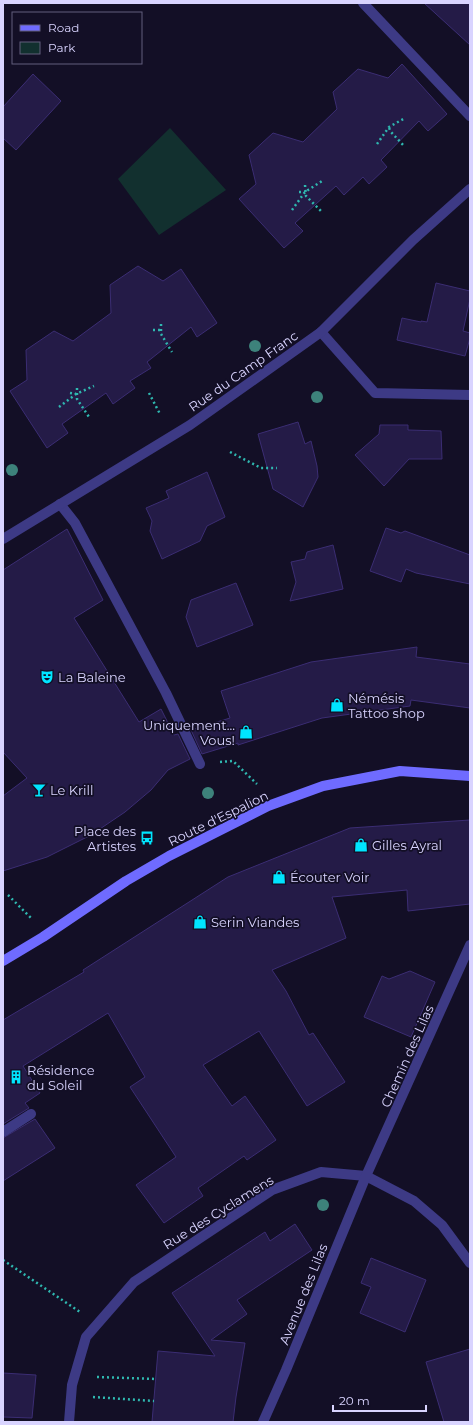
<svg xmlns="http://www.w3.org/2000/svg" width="473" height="1425" font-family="Montserrat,sans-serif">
	<rect width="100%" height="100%" fill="#130f26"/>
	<path fill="#12302f" d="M170,128l56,62 -67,45 -41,-56z"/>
	<g fill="#241b47" stroke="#3b2d73">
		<path d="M424,3h46v42z"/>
		<path d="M402,64l45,50 -19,17 -9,-10 -38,39 6,7 -18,17 -6,-7 -19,18 -8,-9 -41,37 8,8 -19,17 -45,-49 17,-15 -7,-29 24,-22 30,9 34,-33 -4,-17 25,-23 30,9z"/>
		<path d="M33,74l28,27 -45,49 -13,-12v-31z"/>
		<path d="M138,266l25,15 18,-12 36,54 -20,14 -6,-10 -44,35 4,6 -21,13 5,7 -22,16 -7,-11 -44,31 6,9 -21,15 -37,-57 17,-11 -1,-30 28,-19 19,10 38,-28 -1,-28z"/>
		<path d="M436,283l34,8v8l-7,32 7,2v5l-5,18 -68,-16 5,-22 19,4v-1l6,1z"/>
		<path d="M298,422l7,22 6,-3 6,25 1,11 -15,30 -30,-18 -15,-55z"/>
		<path d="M380,425h28v5l33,1 1,28h-33l-25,27 -29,-31 24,-21z"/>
		<path d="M207,472l18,45 -18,9 -7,15 -38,18 -12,-28 2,-10 -6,-13 23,-10 -3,-7z"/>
		<path d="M386,528l15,5 4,-2 65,24v29l-54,-11 -10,-4 -5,13 -31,-11z"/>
		<path d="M67,529l36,71 -29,18 65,104 22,-13 13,26 4,-1 12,25 -22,11 -17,20 -26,22 -34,23 -44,22 -44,14v-75l24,-18 -24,-26v-182z"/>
		<path d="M333,545l10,44 -53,12 6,-19 -5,-20 14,-3 2,-7z"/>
		<path d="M236,583l17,42 -56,22 -11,-30 5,-17z"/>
		<path d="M417,647l-1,10 54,7v44l-59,-8 -1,6 -88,12 -84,27v-2l-36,11 -11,-24 39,-12 -9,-27 90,-29z"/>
		<path d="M470,820v84l-62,7 -1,-21 -75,7 14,41 -74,32 14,21 23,44 4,-2 32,49 -38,24 -48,-75 -56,34 29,41 13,-10 31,44 -29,20 -3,-4 -46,32 5,8 -39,27 -28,-38 40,-28 -46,-70 15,-10 -37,-64 -85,53 17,27 -15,10 4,5 -26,16v-104l81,-48 -1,-2 145,-93 122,-49z"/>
		<path d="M410,971l25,11 -24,55 -47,-20 18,-41 7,3z"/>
		<path d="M35,1119l20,29 -52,33v-43z"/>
		<path d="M295,1224l17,26 -75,50 10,14 -36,26 34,3 -9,54 -3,25h-81l6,-71 57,5 -43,-63 93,-61 5,9z"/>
		<path d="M371,1258l55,22 -21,52 -45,-19 11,-26 -10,-4z"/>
		<path d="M470,1349v73h-26l-18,-60z"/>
		<path d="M3,1373l33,2 -4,43 -29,-1z"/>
	</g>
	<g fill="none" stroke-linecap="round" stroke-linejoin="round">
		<g stroke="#2fb8b0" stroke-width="2.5" stroke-dasharray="2 3" stroke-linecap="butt">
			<path d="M389,128l2,4 14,15"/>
			<path d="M377,144l12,-17 16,-9"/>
			<path d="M305,185l1,11 16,16"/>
			<path d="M299,192h6"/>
			<path d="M292,210l13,-18 17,-11"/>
			<path d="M161,324v10l11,18"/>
			<path d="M153,330h8"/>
			<path d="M77,388v11l12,18"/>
			<path d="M70,393l6,1"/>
			<path d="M149,393l11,21"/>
			<path d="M59,407l17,-13 18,-8"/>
			<path d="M230,452l31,16h16"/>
			<path d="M220,762l13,-1 24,23"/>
			<path d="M8,895l24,24"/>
			<path d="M3,1260l77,52"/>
			<path d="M97,1377l59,2"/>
			<path d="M93,1397l61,4"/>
		</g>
		<g stroke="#3d3a85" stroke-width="10">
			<path d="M60,504l15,19 91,170 34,71"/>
			<path d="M3,1132l28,-18"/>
		</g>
		<g stroke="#3d3a85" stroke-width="10">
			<path d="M363,3l107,113"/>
			<path d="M321,332l54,61 95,2"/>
			<path d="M3,539l187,-114 131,-93 92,-92 57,-51"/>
			<path d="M69,1422l3,-37 14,-48 48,-55 138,-92 49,-18 45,4 48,25 28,24 28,38"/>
			<path d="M263,1422l23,-52 80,-194 104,-231"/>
		</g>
		<path stroke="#6f6bff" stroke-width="10" d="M3,961l40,-24 83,-56 43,-25 99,-50 55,-20 77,-15 70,5"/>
	</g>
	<g fill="#3d827b">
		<circle cx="255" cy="346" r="6"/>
		<circle cx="317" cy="397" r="6"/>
		<circle cx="12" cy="470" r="6"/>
		<circle cx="208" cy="793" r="6"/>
		<circle cx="323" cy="1205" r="6"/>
	</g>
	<defs>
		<g id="theatre-bare" transform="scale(1.08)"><path d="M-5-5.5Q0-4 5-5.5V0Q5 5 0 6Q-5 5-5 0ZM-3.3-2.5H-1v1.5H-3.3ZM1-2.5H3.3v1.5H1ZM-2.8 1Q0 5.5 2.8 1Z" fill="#00e5ff" stroke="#130f26" stroke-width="2.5" paint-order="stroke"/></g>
		<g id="shop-bare" transform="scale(1.08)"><path d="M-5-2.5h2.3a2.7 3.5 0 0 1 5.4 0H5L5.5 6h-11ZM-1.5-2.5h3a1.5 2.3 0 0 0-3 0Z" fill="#00e5ff" stroke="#130f26" stroke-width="2.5" paint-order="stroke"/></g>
		<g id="bar-bare" transform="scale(1.08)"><path d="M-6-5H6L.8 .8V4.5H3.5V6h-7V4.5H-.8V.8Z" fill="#00e5ff" stroke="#130f26" stroke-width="2.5" paint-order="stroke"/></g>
		<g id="bus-bare" transform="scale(1.08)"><path d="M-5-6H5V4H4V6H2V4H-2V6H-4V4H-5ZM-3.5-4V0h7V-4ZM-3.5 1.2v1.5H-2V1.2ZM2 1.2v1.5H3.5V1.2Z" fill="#00e5ff" stroke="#130f26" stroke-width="2.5" paint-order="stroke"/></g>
		<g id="building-bare" transform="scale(1.08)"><path d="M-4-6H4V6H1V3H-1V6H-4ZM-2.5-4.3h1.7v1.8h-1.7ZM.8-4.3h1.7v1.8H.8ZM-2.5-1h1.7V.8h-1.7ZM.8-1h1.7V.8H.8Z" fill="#00e5ff" stroke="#130f26" stroke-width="2.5" paint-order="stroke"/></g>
	</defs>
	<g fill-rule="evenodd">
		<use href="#theatre-bare" x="47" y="677"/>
		<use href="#shop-bare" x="337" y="705"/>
		<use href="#shop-bare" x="246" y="732"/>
		<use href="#bar-bare" x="39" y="790"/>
		<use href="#bus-bare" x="147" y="838"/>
		<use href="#shop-bare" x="361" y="845"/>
		<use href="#shop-bare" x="279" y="877"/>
		<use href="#shop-bare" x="200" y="922"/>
		<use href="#building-bare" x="16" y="1077"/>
	</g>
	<g text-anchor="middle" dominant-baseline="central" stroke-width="3.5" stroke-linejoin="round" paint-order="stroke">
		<g font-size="13" fill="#d9d4ff" stroke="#130f26">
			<text transform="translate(243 371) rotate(-35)">Rue du Camp Franc</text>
			<text transform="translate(218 818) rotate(-26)">Route d'Espalion</text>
			<text transform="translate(407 1056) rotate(-66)">Chemin des Lilas</text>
			<text transform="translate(218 1212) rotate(-32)">Rue des Cyclamens</text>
			<text transform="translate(303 1294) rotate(-68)">Avenue des Lilas</text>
		</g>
		<g font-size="13" fill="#d9d4ff" stroke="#130f26" text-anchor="start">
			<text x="58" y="677">La Baleine</text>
			<text x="348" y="698">Némésis<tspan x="348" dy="15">Tattoo shop</tspan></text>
			<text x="235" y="725" text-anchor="end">Uniquement...<tspan x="235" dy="15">Vous!</tspan></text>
			<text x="50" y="790">Le Krill</text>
			<text x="136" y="831" text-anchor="end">Place des<tspan x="136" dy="15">Artistes</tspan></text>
			<text x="372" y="845">Gilles Ayral</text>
			<text x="290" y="877">Écouter Voir</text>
			<text x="211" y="922">Serin Viandes</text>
			<text x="27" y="1070">Résidence<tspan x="27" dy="15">du Soleil</tspan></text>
		</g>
	</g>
	<rect width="473" height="1425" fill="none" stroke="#d9d4ff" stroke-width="8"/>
	<rect x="12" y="12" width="130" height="52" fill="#130f26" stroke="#625e7d"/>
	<rect x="20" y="25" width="20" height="6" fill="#6f6bff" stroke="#625e7d"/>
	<text x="48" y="32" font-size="12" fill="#d9d4ff">Road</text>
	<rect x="20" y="42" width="20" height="12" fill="#12302f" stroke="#625e7d"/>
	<text x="48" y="52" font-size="12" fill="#d9d4ff">Park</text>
	<path d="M333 1405v6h93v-6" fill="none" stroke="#d9d4ff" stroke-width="2"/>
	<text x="339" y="1405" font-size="12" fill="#d9d4ff" stroke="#130f26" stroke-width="3" paint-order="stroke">20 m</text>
</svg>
